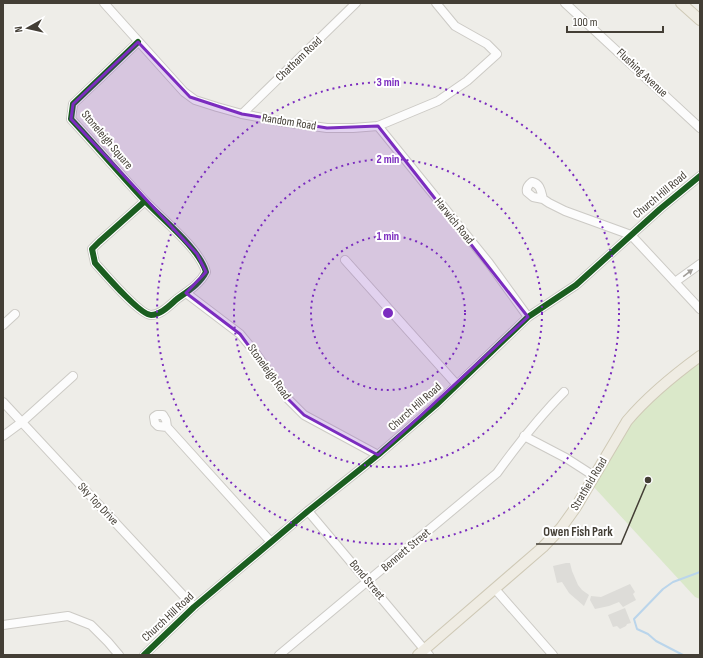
<svg xmlns="http://www.w3.org/2000/svg" width="703" height="658" font-family="'Sofia Sans Condensed',sans-serif">
	<rect width="100%" height="100%" fill="#eeede8"/>
	<path fill="#dae8c9" d="M700,362v237l-5,-2 -102,-111 39,-65 29,-28z"/>
	<g fill="#dddcd8">
		<path d="M566,563h4l2,8 6,14 4,5 7,5 -5,11 -15,-13 -7,-11 -5,1 -4,-17z"/>
		<path d="M630,584l5,8 -2,2 3,6 -13,7 -4,-5 -10,4 -14,3 -5,-9 1,-4 10,1z"/>
		<path d="M625,608l6,15 -4,1 -1,2 -6,3 -3,-3 -4,1 -5,-12z"/>
	</g>
	<g fill="none" stroke-linecap="round" stroke-linejoin="round">
		<path stroke="#bad5eb" stroke-width="2" d="M683,655l-27,-14 -8,-7 -11,-5 -3,-10 29,-30 10,-7 27,-10"/>
		<g stroke="#cccac5" stroke-width="10">
			<g id="minor">
				<path d="M104,3l80,89 11,8 22,7 25,7 42,8 43,6h26l25,-2 60,-25 29,-20 30,-27 -10,-10 -32,-18 -19,-23"/>
				<path d="M565,3l135,125"/>
				<path d="M138,42l-65,62 -2,15c25,27 49,55 74,82 18,19 54,47 61,71 -6,12 -18,19 -29,27 -7,6 -16,16 -26,16 -11,0 -47,-42 -56,-52l-3,-14 7,-7 46,-41"/>
				<path d="M242,114l114,-111"/>
				<path d="M378,126l111,137 39,54"/>
				<path d="M543,199c-2,-7 -2,-15 -11,-17 -4,3 -6,6 -5,10l6,5 10,2 6,4 16,8 66,24 69,74"/>
				<path d="M345,260l112,125"/>
				<path d="M675,282l25,-18"/>
				<path d="M186,293l54,41 15,18 32,46 17,17 74,40"/>
				<path d="M3,325l12,-11"/>
				<path d="M3,402l191,205"/>
				<path d="M167,427l-1,-7 -3,-5h-6l-3,2 1,6 3,3 9,1 104,115"/>
				<path d="M3,436l19,-14 51,-46"/>
				<path d="M524,436l42,22 28,18"/>
				<path d="M308,511l121,144"/>
				<path d="M495,589l58,66"/>
				<path d="M3,625l65,-9 23,9 17,17 11,13"/>
				<path d="M144,655l50,-48 114,-96 70,-56 58,-50 92,-88 48,-32 84,-76 40,-33"/>
				<path d="M279,655l218,-182c21,-29 42,-56 67,-81"/>
			</g>
		</g>
		<g stroke="#cfc9b6" stroke-width="12">
			<g id="major">
				<path d="M681,3l19,17"/>
				<path d="M418,655l125,-108 18,-19 15,-21 51,-86c21,-25 47,-46 73,-65"/>
			</g>
		</g>
		<use href="#minor" stroke="#fcfcfc" stroke-width="8"/>
		<use href="#major" stroke="#efece3" stroke-width="10"/>
		<g stroke="#fff" stroke-width="8">
			<g id="cycleway">
				<path d="M138,42l-65,62 -2,15c25,27 49,55 74,82 18,19 54,47 61,71 -6,12 -18,19 -29,27 -7,6 -16,16 -26,16 -11,0 -47,-42 -56,-52l-3,-14 7,-7 46,-41"/>
				<path d="M144,655l50,-48 114,-96 70,-56 58,-50 92,-88 48,-32 84,-76 40,-33"/>
			</g>
		</g>
		<use href="#cycleway" stroke="#1b5e20" stroke-width="6"/>
	</g>
	<defs><path id="oneway-solid" d="M-6-.8H1V-3.2L6.5 0L1 3.2V.8H-6Z"/></defs>
	<use fill="#a09d98" href="#oneway-solid" transform="translate(688 273) rotate(-37)"/>
	<path fill="#7b2cbf" fill-opacity="0.2" stroke="#7b2cbf" stroke-width="3" stroke-linejoin="round" d="M138,42l52,55 52,17 85,14 51,-2 150,191 -150,138 -74,-40 -17,-17 -47,-64 -54,-41 20,-21 -9,-18 -126,-135 2,-15z"/>
	<g fill="none" stroke="#7b2cbf" stroke-width="2" stroke-dasharray="2 4">
		<circle cx="388" cy="313" r="77"/>
		<circle cx="388" cy="313" r="154"/>
		<circle cx="388" cy="313" r="231"/>
	</g>
	<g text-anchor="middle" dominant-baseline="central" stroke-width="4" stroke-linejoin="round" paint-order="stroke">
		<g font-size="12" fill="#433e35" stroke="#fff">
			<text transform="translate(299 59) rotate(-44)">Chatham Road</text>
			<text transform="translate(642 73) rotate(43)">Flushing Avenue</text>
			<text transform="translate(289 122) rotate(9)">Random Road</text>
			<text transform="translate(107 140) rotate(50)">Stoneleigh Square</text>
			<text transform="translate(660 195) rotate(-40)">Church Hill Road</text>
			<text transform="translate(454 221) rotate(51)">Harwich Road</text>
			<text transform="translate(269 372) rotate(54)">Stoneleigh Road</text>
			<text transform="translate(415 407) rotate(-41)">Church Hill Road</text>
			<text transform="translate(589 484) rotate(-59)">Stratfield Road</text>
			<text transform="translate(98 504) rotate(47)">Sky Top Drive</text>
			<text transform="translate(406 550) rotate(-40)">Bennett Street</text>
			<text transform="translate(367 580) rotate(50)">Bond Street</text>
			<text transform="translate(168 617) rotate(-43)">Church Hill Road</text>
		</g>
	</g>
	<circle cx="388" cy="313" r="6" fill="#7b2cbf" stroke="#fff" stroke-width="2"/>
	<g font-size="12" text-anchor="middle" font-weight="bold" fill="#7b2cbf" stroke="#fff" stroke-width="4" stroke-linejoin="round" paint-order="stroke">
		<text x="388" y="86">3 min</text>
		<text x="388" y="163">2 min</text>
		<text x="388" y="240">1 min</text>
	</g>
	<path fill="none" stroke="#433e35" stroke-width="1.5" d="M648 480L621 544H536"/>
	<circle fill="#433e35" stroke="#fff" stroke-width="1.5" cx="648" cy="480" r="4"/>
	<g font-size="13" text-anchor="middle" font-weight="bold" fill="#433e35" stroke="#fff" stroke-width="4" stroke-linejoin="round" paint-order="stroke">
		<text x="578" y="536">Owen Fish Park</text>
	</g>
	<rect width="703" height="658" fill="none" stroke="#433e35" stroke-width="8"/>
	<g transform="translate(28 28) rotate(262)" stroke="#ffffff" stroke-width="3" paint-order="stroke">
	<path d="M0-3L7 15L0 10L-7 15Z" fill="#433e35"/>
	<text y="-6" font-size="11" font-weight="bold" text-anchor="middle" fill="#433e35">N</text>
	</g>
	<path d="M567 26v6h96v-6" fill="none" stroke="#433e35" stroke-width="2"/>
	<text x="573" y="26" font-size="12" fill="#433e35" stroke="#ffffff" stroke-width="3" paint-order="stroke">100 m</text>
</svg>
